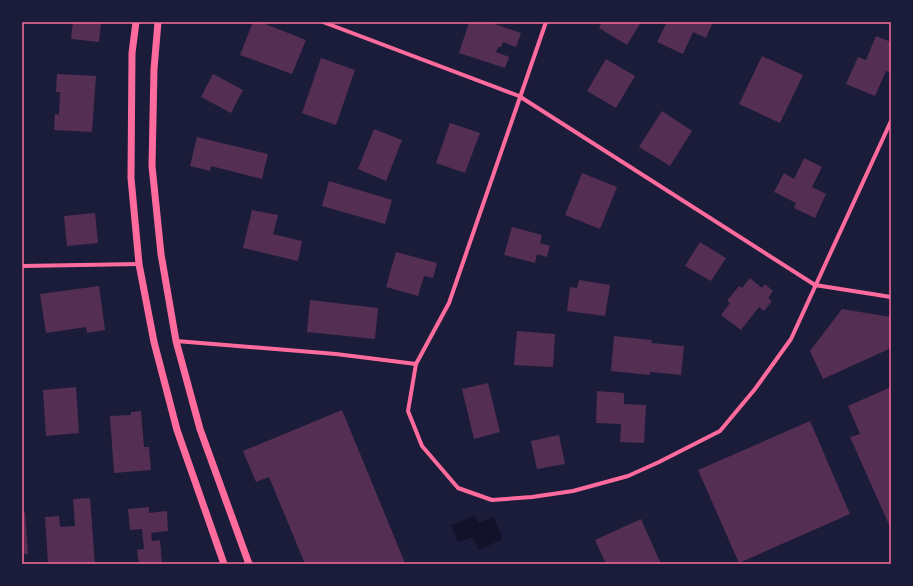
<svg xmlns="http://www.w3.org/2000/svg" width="913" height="586" font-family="'Alegreya Sans',sans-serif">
	<rect width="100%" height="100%" fill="#1b1b3a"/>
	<path fill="#12122b" d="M475,516l3,7 16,-6 9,22 -25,11 -5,-13 -15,5 -7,-17z"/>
	<g fill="#542f53">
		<path d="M73,22h28l-2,20 -28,-3z"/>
		<path d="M253,22h7l46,18 -14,34 -52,-19z"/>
		<path d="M469,22h20l32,11 -5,14 -13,-5 -2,5h-3l-2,5 13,5 -4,11 -46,-15z"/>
		<path d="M602,22h39l-14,23 -28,-17z"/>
		<path d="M667,22h46l-7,16 -13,-6 -10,22 -26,-12z"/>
		<path d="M876,36l15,6v31l-5,-2 -11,25 -29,-12 12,-27 8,3z"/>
		<path d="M762,56l41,19 -23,48 -41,-19z"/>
		<path d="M321,58l34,12 -19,55 -34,-12z"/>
		<path d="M606,59l29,17 -19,32 -29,-17z"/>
		<path d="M57,74l39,2 -4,56 -38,-2 1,-16 4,1 1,-23h-4z"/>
		<path d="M213,74l30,16 -12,23 -30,-16z"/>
		<path d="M662,111l30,20 -22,35 -31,-19z"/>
		<path d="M450,123l30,10 -15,40 -29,-10z"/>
		<path d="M374,129l28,11 -16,41 -28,-12z"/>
		<path d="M197,137l71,17 -6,25 -51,-13 -1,5 -20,-5z"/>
		<path d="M804,158l18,9 -10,20 14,7 -11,24 -21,-10 2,-5 -22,-11 10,-19 10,6z"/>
		<path d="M582,173l35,14 -17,42 -35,-14z"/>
		<path d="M329,181l63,19 -7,24 -63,-18z"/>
		<path d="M252,210l26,5 -5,19 29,7 -4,20 -55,-13z"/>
		<path d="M95,213l3,30 -31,3 -3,-30z"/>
		<path d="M512,227l30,8 -2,8 10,3 -3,11 -10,-3 -2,9 -31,-8z"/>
		<path d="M700,242l26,16 -15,23 -26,-15z"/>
		<path d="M396,252l41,11 -4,15 -9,-2 -6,20 -32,-9z"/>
		<path d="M750,278l12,10 3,-4 8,7 -5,7 4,3 -8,10 -5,-4 -18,23 -20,-15 9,-12 -3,-2 12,-15 3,2z"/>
		<path d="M579,280l31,5 -5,31 -38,-5 3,-24 7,1z"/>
		<path d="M99,286l6,44 -18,3 -1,-6 -40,6 -6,-39z"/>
		<path d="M310,300l68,8 -3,31 -68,-7z"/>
		<path d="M842,309l49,8v31l-68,31 -13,-28z"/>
		<path d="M517,331l38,3 -2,33 -39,-2z"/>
		<path d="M614,336l38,4 -1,3 33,3 -3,29 -31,-3v3l-39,-4z"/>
		<path d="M488,383l12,49 -26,7 -12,-50z"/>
		<path d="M76,387l3,46 -33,3 -3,-46z"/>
		<path d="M891,387v142l-41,-92 10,-3 -12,-28z"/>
		<path d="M597,391l27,2v11l22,1 -2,38 -24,-1 1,-18 -25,-1z"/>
		<path d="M342,410l63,153 -3,1h-97l-36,-87 -13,5 -13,-31z"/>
		<path d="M141,411l3,36h5l2,23 -37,3 -4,-57 21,-1v-3z"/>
		<path d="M810,421l40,93 -111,49 -41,-93z"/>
		<path d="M559,435l6,29 -28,5 -6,-28z"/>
		<path d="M90,498l5,66h-47l-3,-47 14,-1 1,11 15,-1 -2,-27z"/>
		<path d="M149,507v6l18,-2 1,20 -17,2 1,8 8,-1 2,24h-23l-2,-14 7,-1 -2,-20 -12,1 -2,-21z"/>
		<path d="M22,512h3l3,42h-6z"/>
		<path d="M641,519l20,45h-55l-11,-24z"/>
	</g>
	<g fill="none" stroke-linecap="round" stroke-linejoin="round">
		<g stroke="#ff6b9d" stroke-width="4">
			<path d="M323,22l196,74 296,189 76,12"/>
			<path d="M22,266l117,-2"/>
			<path d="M176,341l160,13 80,10 33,-61 97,-281"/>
			<path d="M416,364l-8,47 14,35 36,42 34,12 40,-3 41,-6 55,-15 31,-14 61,-31 35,-42 36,-50 100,-218"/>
		</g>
		<g stroke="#ff6b9d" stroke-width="7">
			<path d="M136,22l-4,31 -1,125 8,86 15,78 23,88 47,134"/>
			<path d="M158,22l-4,47 -2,97 9,88 15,87 24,88 49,135"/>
		</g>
	</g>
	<rect width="913" height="586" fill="none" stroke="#1b1b3a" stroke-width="46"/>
	<rect x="23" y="23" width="867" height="540" fill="none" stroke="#ff6b9d" stroke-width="1.5"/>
</svg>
